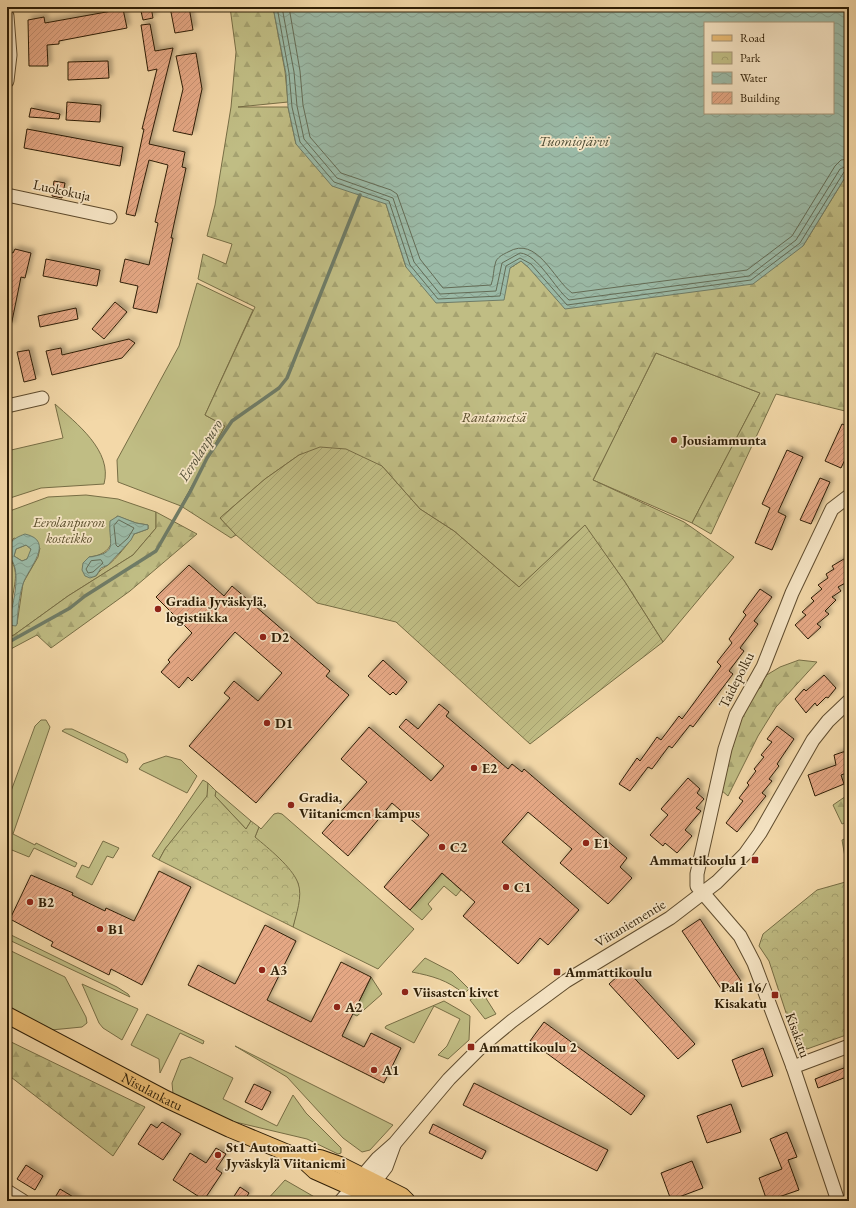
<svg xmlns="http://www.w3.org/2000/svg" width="856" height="1208" font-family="'EB Garamond',serif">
	<defs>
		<pattern id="forest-firs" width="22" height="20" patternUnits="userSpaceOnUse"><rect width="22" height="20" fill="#c0bd84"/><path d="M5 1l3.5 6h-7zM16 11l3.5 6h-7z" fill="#a5a270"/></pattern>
		<pattern id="park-crowns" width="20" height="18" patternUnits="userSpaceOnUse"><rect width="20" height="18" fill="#c0bd84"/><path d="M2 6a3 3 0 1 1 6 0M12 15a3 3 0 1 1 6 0" fill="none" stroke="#a5a270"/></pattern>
		<pattern id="garden-furrows" width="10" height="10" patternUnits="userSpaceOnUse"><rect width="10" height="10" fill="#c0bd84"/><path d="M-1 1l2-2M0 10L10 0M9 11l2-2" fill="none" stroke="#a5a270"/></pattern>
		<pattern id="water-waves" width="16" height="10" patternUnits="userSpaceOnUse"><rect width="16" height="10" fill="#9bbaa7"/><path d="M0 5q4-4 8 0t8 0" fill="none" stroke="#869f8e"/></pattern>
		<pattern id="building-hatch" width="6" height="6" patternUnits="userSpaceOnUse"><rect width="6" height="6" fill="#e4a784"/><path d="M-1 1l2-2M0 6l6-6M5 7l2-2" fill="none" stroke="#c48f70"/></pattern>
		<filter id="shadow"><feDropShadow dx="3.5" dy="-3.5" stdDeviation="2" flood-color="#0004"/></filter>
	</defs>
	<rect width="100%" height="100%" fill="#f3d8a8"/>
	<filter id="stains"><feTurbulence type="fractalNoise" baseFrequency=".005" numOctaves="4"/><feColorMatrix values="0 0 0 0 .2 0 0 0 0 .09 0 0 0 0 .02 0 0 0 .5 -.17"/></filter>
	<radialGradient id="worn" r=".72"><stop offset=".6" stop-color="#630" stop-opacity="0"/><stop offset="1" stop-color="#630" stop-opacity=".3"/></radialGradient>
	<g fill="#c0bd84" stroke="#776e45" fill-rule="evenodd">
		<path d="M197,283l56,27 -48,105 20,11 -44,80 -63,-24 -1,-22 62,-114z"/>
		<path d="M656,353l104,40 -68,130 -99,-43z"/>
		<path d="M55,404c21,19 58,47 49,80l-63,4 -34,11v-48l56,-13z"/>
		<path d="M86,495l32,4 38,13v16l-23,27 -65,41 -54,39 -7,3v-79h3c11,14 2,30 2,46 0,6 4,13 5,19l6,-41 15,-26 2,-9 -26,-10 -7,9v-35l41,-15zM117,516l19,7 12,2v4l-14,5c-4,8 -19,26 -26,31 -6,4 -8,5 -12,11l-7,-19c26,-3 24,-19 28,-41z"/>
		<path d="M26,545l5,4c-1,7 -2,10 -9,12l-8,-5 2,-7z"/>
		<path d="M41,720h5l4,7 -37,107 22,11 1,-2 41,20 -2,4 -41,-19 -5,9 -22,-9v-46l28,-76z"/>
		<path d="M65,729h7l53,25 3,6 -1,3 -65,-32z"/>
		<path d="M166,756l15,4 16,16 -10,17 -48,-24 4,-5z"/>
		<path d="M203,780l5,3v10l-2,6 -41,50 -6,11 -7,-4z"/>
		<path d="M216,791l35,30 -5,8 -31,-33z"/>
		<path d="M278,813l4,1 132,115 -36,40 -85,-42 4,-18 1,-26 -43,-46 4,-10 2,2 13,-15z"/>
		<path d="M103,841l16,7 -6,10 -6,-2 -15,29 -16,-8 6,-12 7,3z"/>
		<path d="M442,873l19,17 -5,6 -12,-10 -16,18 4,5 -10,11 -12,-10z"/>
		<path d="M7,933l110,54 11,7 2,3 -123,-58z"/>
		<path d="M7,949l58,28 21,40 1,6 -5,4 -31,3 -44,-23z"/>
		<path d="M425,958l27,14 17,17 -5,5c-16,-14 -32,-18 -52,-22z"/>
		<path d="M371,977l11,17 -25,22 -4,-2z"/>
		<path d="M82,984l56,25 -16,31 -19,-12 -4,-5z"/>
		<path d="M482,992l14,22 -11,5 -15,-19z"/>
		<path d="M444,1001l26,15 -1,24 -21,19 -10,-4 9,-9 13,-27 -26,-13 -20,37 -29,-15 1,-2z"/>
		<path d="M147,1014l57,27 -1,3 -23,-11 -20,40 -1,-14 -28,-14z"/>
		<path d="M235,1046l158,79 -23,25 -8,2 -19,-14 -56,-61z"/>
		<path d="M190,1057l43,21 -10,21 54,27 16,-31 13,18 35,35v5l-3,1 -31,-15 -76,-18 -58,-27 -1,-11 9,-23z"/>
		<path d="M285,1180l33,19 1,2h-53z"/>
	</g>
	<g fill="url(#forest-firs)" stroke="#776e45">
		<path d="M230,7h43l12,64 3,31 -50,5h50l8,37 90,60 20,63 104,1 11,-7 7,6 275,-21 46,-75v241l-73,-18 -65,140 -19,-11 68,-130 -104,-40 -63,127 91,42 50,35 -71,85 -38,-60 -40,-56 -66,61 -65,-56 -34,-22 -38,-43 -83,-11 -34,24 -45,39 16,17 -5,3 -50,-32 44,-80 -20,-11 50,-108 -57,-28 5,-25 23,10 6,-20 -25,-8 8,-31 16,-98 5,-55z"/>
		<path d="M156,512l41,22 -67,57 -79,57 -14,-13 -30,16v-13l7,-3 54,-39 65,-41 23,-27z"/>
		<path d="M799,660l18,2 -41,45 -18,29 -30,60 -7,-6 14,-59 18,-37 8,-7 4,-11 15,-9z"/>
		<path d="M849,794v27l-7,3 -9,-19z"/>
		<path d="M7,1040l138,67 -32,49 -106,-82z"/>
	</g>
	<g fill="url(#park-crowns)" stroke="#776e45">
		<path d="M208,783l8,8 -1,5 31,33 5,-8 8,6 -4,10c13,11 37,30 43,46 5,13 -2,32 -5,44l-134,-67 6,-11 42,-53z"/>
		<path d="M849,837v43l-7,-40z"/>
		<path d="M849,881v153l-42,15 -6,-2 -6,-7 -26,-79 -10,-15 4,-12 54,-44z"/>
	</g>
	<path fill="url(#garden-furrows)" stroke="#776e45" d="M320,447l26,2 36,17 38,43 34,22 65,56 66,-62 40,57 38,60 -133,102 -134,-122 -79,-19 -81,-68 -16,-17 45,-39 34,-24z"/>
	<g fill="url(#water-waves)" stroke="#6f7c67" fill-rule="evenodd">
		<path d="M273,7h576v164l-46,75 -50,38 -188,25 -37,-42 -7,-6 -11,7 -6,32 -68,3 -30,-36 -20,-63 -54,-18 -36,-42 -8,-37 -2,-33zM705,23h128v90h-128z"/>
		<path d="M118,516l18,7 12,2v4l-14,5 -3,6 -23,25 -7,3 -5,8 -6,2 -5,-2 -3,-6 1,-7 6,-6c31,-4 19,-14 21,-36z"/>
		<path d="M25,534c31,7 3,34 -2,50 -4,12 -5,27 -6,40l-1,2 -8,-1c4,-17 14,-52 3,-66h-4c0,-15 4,-20 18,-25zM26,545l5,4 -4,10 -5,2 -8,-5 2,-7z"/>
	</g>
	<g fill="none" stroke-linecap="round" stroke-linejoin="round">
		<g stroke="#646c56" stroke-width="1">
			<path d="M277,7l12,66 3,34 8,35 34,40 55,19 21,64 28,34 62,-3 6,-30 14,-8 11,6 36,41 184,-25 49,-37 44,-71 5,-2"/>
			<path d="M282,7l12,65 3,34 7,33 33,39 56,20 21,64 26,32 56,-3 6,-28 18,-10c18,1 35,36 49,47l180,-24 47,-36 44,-71 9,-4"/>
			<path d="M289,7l11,64 3,34 7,32 31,36 50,17 6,4 23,65 23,29 48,-3c3,-7 2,-16 5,-24 3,-5 8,-7 12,-9 29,-17 45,27 64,41l175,-23 45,-34 43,-70 6,-6 8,-1"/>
			<path d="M119,520l15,8 -6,10 -10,9 -2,-2 -2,-19z"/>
			<path d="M101,560l2,3 -10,9 -5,1 -2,-4 5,-8z"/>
		</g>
		<path stroke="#6f7c67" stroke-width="3.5" d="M7,643l63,-35 15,-12 71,-45 34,-59 17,-34 25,-37 47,-33 8,-10 73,-183"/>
	</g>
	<g fill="url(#building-hatch)" stroke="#2e1e06" filter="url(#shadow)">
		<path d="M140,7h11l2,11 -10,2z"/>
		<path d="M170,7h19l4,23 -18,3z"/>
		<path d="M123,9l4,19 -68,13v3l-12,1 1,21h-19l-1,-46 16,-3 1,6z"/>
		<path d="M150,24l5,27 18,-3 -24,96 36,8 -3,15 4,1 -15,70h2l-16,75 -24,-5 5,-22 -18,-4 5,-23 24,6 9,-42 -3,-1 13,-57 -19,-5 -14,56 -9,-2 18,-85h-2l15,-60 -9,2 -7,-46z"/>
		<path d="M196,53l6,36 -10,46 -19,-4 10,-42 -7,-33z"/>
		<path d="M108,61l1,17 -41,2v-18z"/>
		<path d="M67,102l34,3 -1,17 -34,-2z"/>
		<path d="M31,108l29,6 -1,5 -30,-2z"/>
		<path d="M27,129l96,18 -3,19 -96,-18z"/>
		<path d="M54,181l11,2 -3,15 -10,-2z"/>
		<path d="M15,249l16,4 -6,25 -4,-1 -10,49h-4v-75l6,2z"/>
		<path d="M46,259l54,11 -3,16 -54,-10z"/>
		<path d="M115,302l12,10 -23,27 -12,-10z"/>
		<path d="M76,308l2,11 -38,8 -2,-11z"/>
		<path d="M129,339l6,4 -13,15 -70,17 -6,-24 15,-3 1,7z"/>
		<path d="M29,350l7,29 -12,3 -7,-30z"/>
		<path d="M842,424l7,3v24l-8,17 -16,-7z"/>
		<path d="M787,450l16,7 -25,55 8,4 -14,34 -17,-7 15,-35 -8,-4z"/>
		<path d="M820,478l10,4 -19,42 -11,-4z"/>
		<path d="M849,556v25l-11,6 3,4 -9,6 4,3 -11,11 4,3 -12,10 4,3 -13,12 -13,-14 11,-10 -4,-3 12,-11 -3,-3 11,-9 -4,-4 10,-7 -2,-4 8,-5 -2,-3z"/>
		<path d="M189,565l35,31 8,-10 98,85 -4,5 23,19 -93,108 -67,-57 41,-48 -6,-5 10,-12 24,20 24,-28 -47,-41 -43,49 -4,-4 -9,11 -18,-16 9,-10 -2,-2 24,-27 -36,-36z"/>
		<path d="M760,589l12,8 -18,24 4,3 -18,24 4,3 -15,20 4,3 -40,53 -3,-2 -18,23 -3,-2 -17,23 -4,-2 -18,24 -11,-7 18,-26 3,3 17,-24 4,3 18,-24 3,3 39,-53 -4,-4 15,-19 -3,-4 17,-24 -3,-3z"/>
		<path d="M383,660l24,22 -11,13 -3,-3 -3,3 -22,-19z"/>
		<path d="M824,675l12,13 -8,10 -2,-1 -9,9 -2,-3 -9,10 -11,-14 9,-10 2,2z"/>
		<path d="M439,704l10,8 -3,4 62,53 4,-5 10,8 2,-3 103,89 -7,9 12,11 -24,26 -48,-41 12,-14 -44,-37 -26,30 77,68 -31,35 -8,-7 -22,26 -55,-48 12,-14 -33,-29 -32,37 -26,-23 45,-52 -37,-32 -44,53 -26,-23 45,-51 -26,-23 28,-32 62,54 13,-15 -45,-39 7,-8 12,10z"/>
		<path d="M777,726l17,13 -17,25 2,2 -10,13 3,2 -10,12 4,3 -29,36 -11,-9 17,-22 -4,-3 10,-13 -2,-2 9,-12 -2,-2 10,-12 -3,-2 11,-13 -5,-3z"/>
		<path d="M849,750v22l-8,3 3,9 -29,12 -7,-21 28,-10 -2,-10z"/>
		<path d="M688,778l12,11 -3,4 7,6 -8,9 5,3 -16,19 7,6 -15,17 -12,-10 -2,3 -13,-11 18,-20 -7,-6z"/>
		<path d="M159,871l32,16 -49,98 -31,-16 -2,6 -58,-29 2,-4 -43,-23 21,-44 42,18 -1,2 33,16 1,-3 28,13z"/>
		<path d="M700,919l41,62 -17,12 -42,-62z"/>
		<path d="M265,925l31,16 -29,59 44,22 30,-60 30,15 -29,59 22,11 7,-14 30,15 -17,35 -196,-98 10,-20 37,19z"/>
		<path d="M626,969l69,75 -17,15 -69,-75z"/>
		<path d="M544,1022l101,74 -14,19 -101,-74z"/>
		<path d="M763,1048l10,28 -31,11 -10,-27z"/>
		<path d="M849,1066v10l-31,12 -3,-9z"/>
		<path d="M474,1083l134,67 -11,21 -134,-66z"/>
		<path d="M254,1084l17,8 -9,18 -17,-8z"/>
		<path d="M731,1104l10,28 -34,11 -10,-27z"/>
		<path d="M162,1122l19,12 -18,26 -25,-16 13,-20 6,4z"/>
		<path d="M433,1124l53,27 -4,8 -53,-26z"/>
		<path d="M787,1132l10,25 -9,3 11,30 -32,11 -8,-23 23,-9 -12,-30z"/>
		<path d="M216,1148l10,6 -10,15 6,4 -18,27 -31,-20 17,-27 16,10z"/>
		<path d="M692,1161l11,27 -32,12 -10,-27z"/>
		<path d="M26,1165l17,11 -8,14 -18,-11z"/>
		<path d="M240,1187l9,6 -5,8h-13z"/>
		<path d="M60,1189l20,12h-27z"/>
	</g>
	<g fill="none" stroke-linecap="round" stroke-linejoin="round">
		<g stroke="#5f4c2e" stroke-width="15">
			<g id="minor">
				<path d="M7,16l3,39 -3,26"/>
				<path d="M7,195l103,22"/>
				<path d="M7,406l35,-8"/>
				<path d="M793,1067l56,-21"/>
				<path d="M7,1191l16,10"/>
				<path d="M341,1201l37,-43 17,-15 54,-64 34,-34 29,-24 54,-40 104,-63 47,-36 28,-28 15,-21 53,-93 15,-19 21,-20"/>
				<path d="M360,1201l26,-34 8,-22"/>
				<path d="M838,1201l-45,-134 -39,-104 -14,-27 -43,-50v-12l28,-125 11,-34 27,-48 29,-74 40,-84 17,-13"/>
			</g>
		</g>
		<g stroke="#2e1e06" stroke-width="18">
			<g id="major">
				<path id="s1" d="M7,1015l159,84 64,30 72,30 13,12 67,30"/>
				<path d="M302,1159l18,-1 20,7 62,31 5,5"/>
			</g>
		</g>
		<use href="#minor" stroke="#f7e6c6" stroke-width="13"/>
		<use href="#major" stroke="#eabc74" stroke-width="16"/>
	</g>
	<g fill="#8f2418" stroke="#f7e6c6" stroke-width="1.5">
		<circle cx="674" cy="440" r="4"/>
		<circle cx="158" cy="609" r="4"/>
		<circle cx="263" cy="637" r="4"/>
		<circle cx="267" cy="723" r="4"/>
		<circle cx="474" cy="768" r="4"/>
		<circle cx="291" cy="805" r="4"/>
		<circle cx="586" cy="843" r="4"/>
		<circle cx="442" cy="847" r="4"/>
		<rect x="751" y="856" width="8" height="8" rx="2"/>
		<circle cx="506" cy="887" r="4"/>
		<circle cx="30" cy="902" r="4"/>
		<circle cx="100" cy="929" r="4"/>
		<circle cx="262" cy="970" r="4"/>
		<rect x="553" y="968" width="8" height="8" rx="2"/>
		<circle cx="405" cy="992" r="4"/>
		<rect x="771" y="991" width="8" height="8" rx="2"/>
		<circle cx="337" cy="1007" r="4"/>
		<rect x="467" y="1043" width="8" height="8" rx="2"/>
		<circle cx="374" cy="1070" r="4"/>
		<circle cx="218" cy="1155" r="4"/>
	</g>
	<g text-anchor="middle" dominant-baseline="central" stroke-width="3.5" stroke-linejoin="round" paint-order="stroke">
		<g font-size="14" fill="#2e1e06" stroke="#f7e6c6">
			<text transform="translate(62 190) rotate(12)">Luokokuja</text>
			<text transform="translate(736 680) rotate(-63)">Taidepolku</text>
			<text transform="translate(630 923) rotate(-31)">Viitaniementie</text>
			<text transform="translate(798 1035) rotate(70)">Kisakatu</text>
			<text stroke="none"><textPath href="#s1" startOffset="164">Nisulankatu</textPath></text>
		</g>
		<g font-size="14" font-style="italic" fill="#5a4e2c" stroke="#f7e6c6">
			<text x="494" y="417">Rantametsä</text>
			<text x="69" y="522">Eerolanpuron<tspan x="69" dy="16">kosteikko</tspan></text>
		</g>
		<g font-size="14" font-weight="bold" fill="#2e1e06" stroke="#f7e6c6" text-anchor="start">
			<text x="682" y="440">Jousiammunta</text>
			<text x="166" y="601">Gradia Jyväskylä,<tspan x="166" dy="16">logistiikka</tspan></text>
			<text x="271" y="637">D2</text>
			<text x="275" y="723">D1</text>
			<text x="482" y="768">E2</text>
			<text x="299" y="797">Gradia,<tspan x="299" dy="16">Viitaniemen kampus</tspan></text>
			<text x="594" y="843">E1</text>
			<text x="450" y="847">C2</text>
			<text x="747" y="860" text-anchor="end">Ammattikoulu 1</text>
			<text x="514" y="887">C1</text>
			<text x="38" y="902">B2</text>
			<text x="108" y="929">B1</text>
			<text x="270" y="970">A3</text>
			<text x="565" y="972">Ammattikoulu</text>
			<text x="767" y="987" text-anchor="end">Pali 16/<tspan x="767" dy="16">Kisakatu</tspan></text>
			<text x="413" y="992">Viisasten kivet</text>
			<text x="345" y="1007">A2</text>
			<text x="479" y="1047">Ammattikoulu 2</text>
			<text x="382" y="1070">A1</text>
			<text x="226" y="1147">St1 Automaatti<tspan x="226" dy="16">Jyväskylä Viitaniemi</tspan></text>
		</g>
		<g font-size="15" font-style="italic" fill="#4f4d36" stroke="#f7e6c6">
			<text x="574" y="140">Tuomiojärvi</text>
			<text transform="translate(200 450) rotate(-58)">Eerolanpuro</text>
		</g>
	</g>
	<rect width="856" height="1208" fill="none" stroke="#f3d8a8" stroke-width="24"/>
	<rect x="8" y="8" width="840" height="1192" fill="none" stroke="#2e1e06" stroke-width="2"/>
	<rect x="12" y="12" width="832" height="1184" fill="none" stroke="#2e1e06"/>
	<rect x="704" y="22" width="130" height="92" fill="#f7e6c6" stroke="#a79679"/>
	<rect x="712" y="35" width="20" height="6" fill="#eabc74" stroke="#a79679"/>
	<text x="740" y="42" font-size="12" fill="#2e1e06">Road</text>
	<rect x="712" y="52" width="20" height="12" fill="url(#park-crowns)" stroke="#a79679"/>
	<text x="740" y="62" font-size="12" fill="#2e1e06">Park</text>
	<rect x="712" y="72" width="20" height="12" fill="url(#water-waves)" stroke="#a79679"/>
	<text x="740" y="82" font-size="12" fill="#2e1e06">Water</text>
	<rect x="712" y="92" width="20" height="12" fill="url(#building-hatch)" stroke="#a79679"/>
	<text x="740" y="102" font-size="12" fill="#2e1e06">Building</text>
	<rect width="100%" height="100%" filter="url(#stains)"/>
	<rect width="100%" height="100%" fill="url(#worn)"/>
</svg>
